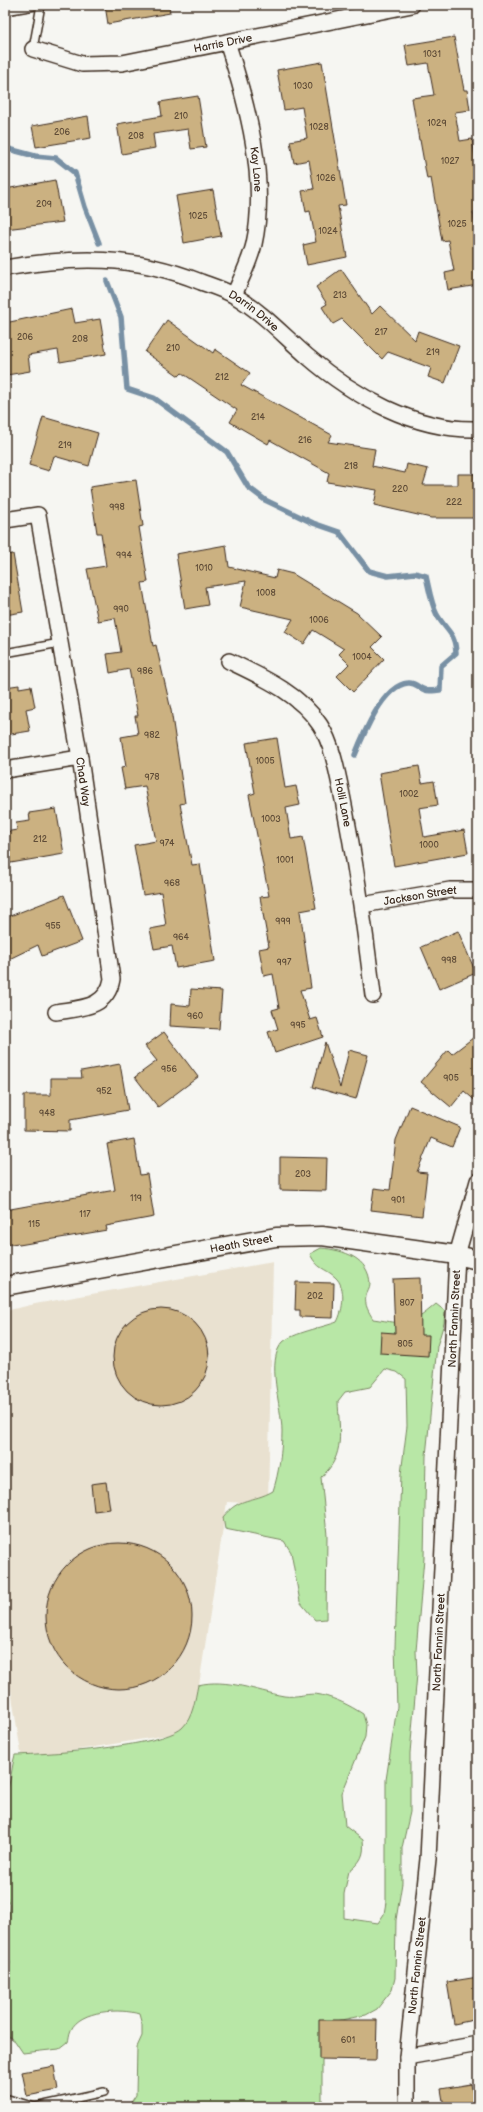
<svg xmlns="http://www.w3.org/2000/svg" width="483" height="2112" font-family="'Balsamiq Sans',sans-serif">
	<rect width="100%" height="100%" fill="#f6f6f2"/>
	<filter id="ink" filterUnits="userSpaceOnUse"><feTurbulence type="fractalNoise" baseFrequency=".025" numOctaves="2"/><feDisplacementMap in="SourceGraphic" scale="8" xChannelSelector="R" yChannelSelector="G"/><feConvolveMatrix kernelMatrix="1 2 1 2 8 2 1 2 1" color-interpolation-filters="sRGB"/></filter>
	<g filter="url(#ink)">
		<path fill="#e9e1d0" d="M273,1262l-5,242 -41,-2 -35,229 -170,28 -17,-106v-342l30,-7z"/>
		<path fill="#b8e7a6" stroke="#7a8862" d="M321,1248c23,2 48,10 49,36 0,5 -3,8 -4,12 -2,9 3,16 7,23 35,5 35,9 63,-15l9,7 -1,12 -7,23 -11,110 -2,102 -8,93 1,23 -7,79v59l-8,36v35l-6,37 -1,58 -3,12 -15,19 -11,6 -35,7 -9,7v78h-194l8,-12 1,-48 5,-11v-11l-3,-11c-18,-6 -59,-4 -68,16 -2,4 -2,9 -3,12l-9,7 -36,4 -8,-12 -10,-7v-44l5,-27 -2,-12 1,-47 -4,-12v-99c7,-11 6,-25 10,-38 33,-1 145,-8 167,-27 11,-10 13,-29 16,-43 29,-7 58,6 86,11 12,2 25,-4 37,-1 16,4 28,10 42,19l3,11 -1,12 -23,56 3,33 18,14c2,15 -2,22 -14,31l-5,23v24l34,5 6,-9 2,-12v-122l11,-73 -2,-60 6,-173 6,-48 -1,-47 -9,-7 -12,-3 -15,18 -25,5 -7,9c1,29 8,55 -17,76l6,58 -1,84 -11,1 -15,-18 -9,-50 -7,-11 -59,-12 -2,-12c17,-21 29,-14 50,-26 6,-18 9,-41 9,-60 0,-24 -17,-71 1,-89 10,-9 41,-15 54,-20 6,-11 10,-35 -2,-45 -11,-10 -17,-7 -25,-23z"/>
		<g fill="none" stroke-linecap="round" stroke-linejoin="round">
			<g stroke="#7890a4" stroke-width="5.5">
				<path d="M5,148l30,8 21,2 19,15 10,34 14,36"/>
				<path d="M107,281l14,36 6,72 27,9 73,54 21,35 17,13 48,23 26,9 30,39 19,5 27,-3 11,3c3,13 5,27 11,39 10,17 18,17 19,38l-15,13 -1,24c-4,0 -11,2 -15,0 -7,-2 -9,-8 -17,-7 -25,2 -45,52 -53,72"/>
			</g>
		</g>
		<g fill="#cbb181" stroke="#3b2a1e">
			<path d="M105,5h64l1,8 -62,11z"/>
			<path d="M454,37l10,53h3l3,20 -15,2 5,29 12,-2 6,36v36l-5,1 5,31v42l-30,5 -3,-17 9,-2 -6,-31 -6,1 -11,-63 -4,1 -7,-39h-1l-7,-42 22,-3 -6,-32 -19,3 -4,-21z"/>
			<path d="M322,62l24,143 -8,1 9,51 -40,8 -4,-20 13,-3 -6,-31 -4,1 -4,-21 12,-2 -5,-29 -15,3 -4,-22 17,-3 -5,-31 -18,3 -7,-40z"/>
			<path d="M198,96l8,51 -15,2 -3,-20 -35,5 2,14 -33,6 -5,-30 45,-8 -2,-14z"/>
			<path d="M88,116l3,22 -55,9 -4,-21z"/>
			<path d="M55,180l8,42 -58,7v-40z"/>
			<path d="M213,190l8,46 -37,7 -8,-47z"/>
			<path d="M341,269l31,45 8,-8 35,34 3,-9 41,15 -14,37 -17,-6 3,-9 -43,-16 -6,7 -40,-40 -9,5 -11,-17 5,-3 -11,-17z"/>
			<path d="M72,309l3,14 25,-4 6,35 -46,8 -2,-12 -30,5 2,16 -23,4 -2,-14v-38z"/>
			<path d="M167,320l46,33 2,-4 35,24 -9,12 91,50 -4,7 47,7 -3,17 33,7 2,-9 21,5 -5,16h35v-11h17v44h-44l-57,-13 3,-15 -50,-8 2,-9 -59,-33 -2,4 -38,-22 7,-12 -55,-37 -3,3 -34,-24z"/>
			<path d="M43,417l55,16 -9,33 -35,-10 -5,15 -20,-6z"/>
			<path d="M136,480l7,46 -4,1 9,55 -6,1 11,63 3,-1 15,65 14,93 -5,1 12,61 8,-1 15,97 -39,7 -4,-22 -18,3 -4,-20 16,-3 -5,-34 -18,3 -9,-50 22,-4 -11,-55 -20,3 -4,-21 5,-1 -5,-30 17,-3 -3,-18h3l-9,-47 -19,4 -3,-19 14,-2 -6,-34 -17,3 -11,-52 19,-3 -5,-33h-4l-7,-46z"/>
			<path d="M226,545l3,22 46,11 2,-8 16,4 64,39 25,24 -10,10 12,12 -31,33 -16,-16 12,-12 -10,-10 5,-5 -31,-19 -9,14 -19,-12 8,-13 -53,-12 6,-26 -41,6 3,18 -23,4 -9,-55z"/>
			<path d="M13,554l10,58 -18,3v-60z"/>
			<path d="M19,685v3l12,-2 4,21 -9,2 4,22 -25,4v-48z"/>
			<path d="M277,738l8,50 11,-2 4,19 -14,3 5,31 12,-2 13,71 -16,3 11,77 -11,2 10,30 7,-2 6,19 -48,16 -7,-21 10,-3 -6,-19 7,-2 -6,-34 -9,2 -5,-27 10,-2 -9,-50 9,-1 -20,-101 6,-2 -9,-50z"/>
			<path d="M419,766l3,17 12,-2 4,24 -19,3 5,29 40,-7 4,23 -74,13 -15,-93z"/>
			<path d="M56,809l8,45 -59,10v-32l12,-2 -1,-7 14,-2 -1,-8z"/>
			<path d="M64,895l18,46 -40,15 -4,-11 -33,16v-43z"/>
			<path d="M458,931l18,42 -37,16 -18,-42z"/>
			<path d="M191,989l31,2 -3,38 -49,-3 1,-22 19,2z"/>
			<path d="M164,1032l34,45 -40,30 -23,-30 22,-16 -12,-15z"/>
			<path d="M478,1034v69l-14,-12 -13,16 -30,-25 27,-32 4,4z"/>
			<path d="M325,1042l15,46 9,-38 19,5 -12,44 -43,-12z"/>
			<path d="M120,1064l8,46 -58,10v11l-46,-1v-35h27v-17h31l-1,-7z"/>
			<path d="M410,1106l50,21 -8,20 -21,-9 -14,34 10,1 -5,43 -51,-6 3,-22 16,2 6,-50z"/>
			<path d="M134,1139l6,36 7,-1 7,43 -48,9 1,4 -88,15 -1,-2 -13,2v-35l110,-20 -8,-46z"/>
			<path d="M280,1157l47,1 -1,33 -46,-1z"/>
			<path d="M420,1278l1,57h8l-1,21 -48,-3 1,-21 14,1 -2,-54z"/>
			<path d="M296,1282l38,1 -1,35 -33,-1v-7h-5z"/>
			<circle cx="161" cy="1357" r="48"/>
			<path d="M106,1482l4,27 -16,2 -3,-27z"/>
			<circle cx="119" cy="1616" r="73"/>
			<path d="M478,1977v42l-24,5 -7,-42z"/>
			<path d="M319,2020h58l-1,40 -57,-1z"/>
			<path d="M54,2066l4,24 -31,6 -5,-24z"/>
			<path d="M471,2084l4,23h-31l-3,-18z"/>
		</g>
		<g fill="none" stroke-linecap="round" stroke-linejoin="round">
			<g stroke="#3b2a1e" stroke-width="10">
				<g id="service">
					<path d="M5,11l36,-6"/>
					<path d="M33,49l8,-44"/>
					<path d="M5,653l55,-10"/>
					<path d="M5,2098l30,9 69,-15"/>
				</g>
			</g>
			<g stroke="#3b2a1e" stroke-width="18">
				<g id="minor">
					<path id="s1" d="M227,42c20,61 41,138 27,202 -4,17 -13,35 -20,51"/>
					<path id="s2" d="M33,49l49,15 40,-1 290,-58"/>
					<path id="s3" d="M5,268c70,-12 129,-13 196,14 11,4 24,8 34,14 27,16 48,39 72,60 46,40 108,75 171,73"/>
					<path id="s4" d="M5,520l33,-5 42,243 32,221c-5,30 -33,29 -56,33"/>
					<path id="s5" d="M229,661c33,16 70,32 91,64 13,20 18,51 23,75 13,64 22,129 30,195"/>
					<path d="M5,770l75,-12"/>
					<path id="s6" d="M362,905l88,-15h28"/>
					<path d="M407,2057l71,-13"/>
					<path id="s7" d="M407,2107v-50l21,-198 29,-604 21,-74"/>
				</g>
			</g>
			<g stroke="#3b2a1e" stroke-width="21">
				<g id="tertiary">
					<path id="s8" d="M5,1286l271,-49 46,-1 135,19 21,5"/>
				</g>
			</g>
			<use href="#service" stroke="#f6f6f2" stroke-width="7"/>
			<use href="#minor" stroke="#f6f6f2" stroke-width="15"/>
			<use href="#tertiary" stroke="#f6f6f2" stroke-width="18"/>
		</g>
	</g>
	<g text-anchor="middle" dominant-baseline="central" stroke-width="4" stroke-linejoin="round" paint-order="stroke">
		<g font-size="9" fill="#5f4c37">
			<text x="432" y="54">1031</text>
			<text x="303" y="86">1030</text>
			<text x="181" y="116">210</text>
			<text x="437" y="123">1029</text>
			<text x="319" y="127">1028</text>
			<text x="62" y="132">206</text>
			<text x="136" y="136">208</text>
			<text x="450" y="161">1027</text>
			<text x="326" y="178">1026</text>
			<text x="44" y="204">209</text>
			<text x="198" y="216">1025</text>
			<text x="457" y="224">1025</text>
			<text x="328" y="231">1024</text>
			<text x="340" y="295">213</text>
			<text x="381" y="332">217</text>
			<text x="25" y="337">206</text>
			<text x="80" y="339">208</text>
			<text x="173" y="348">210</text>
			<text x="433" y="352">219</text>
			<text x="222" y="377">212</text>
			<text x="258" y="417">214</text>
			<text x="305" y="440">216</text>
			<text x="65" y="445">219</text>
			<text x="351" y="466">218</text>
			<text x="400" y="489">220</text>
			<text x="454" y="502">222</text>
			<text x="117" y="507">998</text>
			<text x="124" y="555">994</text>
			<text x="204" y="568">1010</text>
			<text x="266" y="593">1008</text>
			<text x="121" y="609">990</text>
			<text x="319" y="620">1006</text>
			<text x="362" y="657">1004</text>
			<text x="145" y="671">986</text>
			<text x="152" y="735">982</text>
			<text x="265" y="761">1005</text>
			<text x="152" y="777">978</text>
			<text x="409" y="794">1002</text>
			<text x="271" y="819">1003</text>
			<text x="40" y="839">212</text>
			<text x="167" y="843">974</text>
			<text x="429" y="845">1000</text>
			<text x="285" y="860">1001</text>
			<text x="172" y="883">968</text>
			<text x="283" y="921">999</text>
			<text x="53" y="926">955</text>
			<text x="181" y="937">964</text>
			<text x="449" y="960">998</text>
			<text x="284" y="962">997</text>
			<text x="195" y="1016">960</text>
			<text x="298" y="1025">995</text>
			<text x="169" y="1069">956</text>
			<text x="451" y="1078">905</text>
			<text x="104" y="1091">952</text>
			<text x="47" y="1113">948</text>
			<text x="303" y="1174">203</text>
			<text x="136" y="1198">119</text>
			<text x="398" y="1200">901</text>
			<text x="85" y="1214">117</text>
			<text x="34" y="1224">115</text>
			<text x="315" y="1296">202</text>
			<text x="407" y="1303">807</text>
			<text x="405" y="1344">805</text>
			<text x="348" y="2040">601</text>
		</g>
		<g font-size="11" fill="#3b2a1e" stroke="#f6f6f2">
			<text stroke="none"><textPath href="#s2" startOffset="194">Harris Drive</textPath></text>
			<text stroke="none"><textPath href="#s1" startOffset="131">Kay Lane</textPath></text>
			<text stroke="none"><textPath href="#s3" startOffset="260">Darrin Drive</textPath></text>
			<text stroke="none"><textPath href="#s4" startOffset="304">Chad Way</textPath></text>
			<text stroke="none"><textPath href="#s5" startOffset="194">Holli Lane</textPath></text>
			<text stroke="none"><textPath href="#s6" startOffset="59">Jackson Street</textPath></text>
			<text stroke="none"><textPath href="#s8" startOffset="240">Heath Street</textPath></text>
			<text stroke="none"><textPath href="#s7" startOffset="790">North Fannin Street</textPath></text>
			<text stroke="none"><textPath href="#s7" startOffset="466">North Fannin Street</textPath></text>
			<text stroke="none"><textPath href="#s7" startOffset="142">North Fannin Street</textPath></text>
		</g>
	</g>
	<rect width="483" height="2112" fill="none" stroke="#f6f6f2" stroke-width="20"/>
	<rect x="10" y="10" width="463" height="2092" fill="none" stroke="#3b2a1e" stroke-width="1.5" filter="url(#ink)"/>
</svg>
